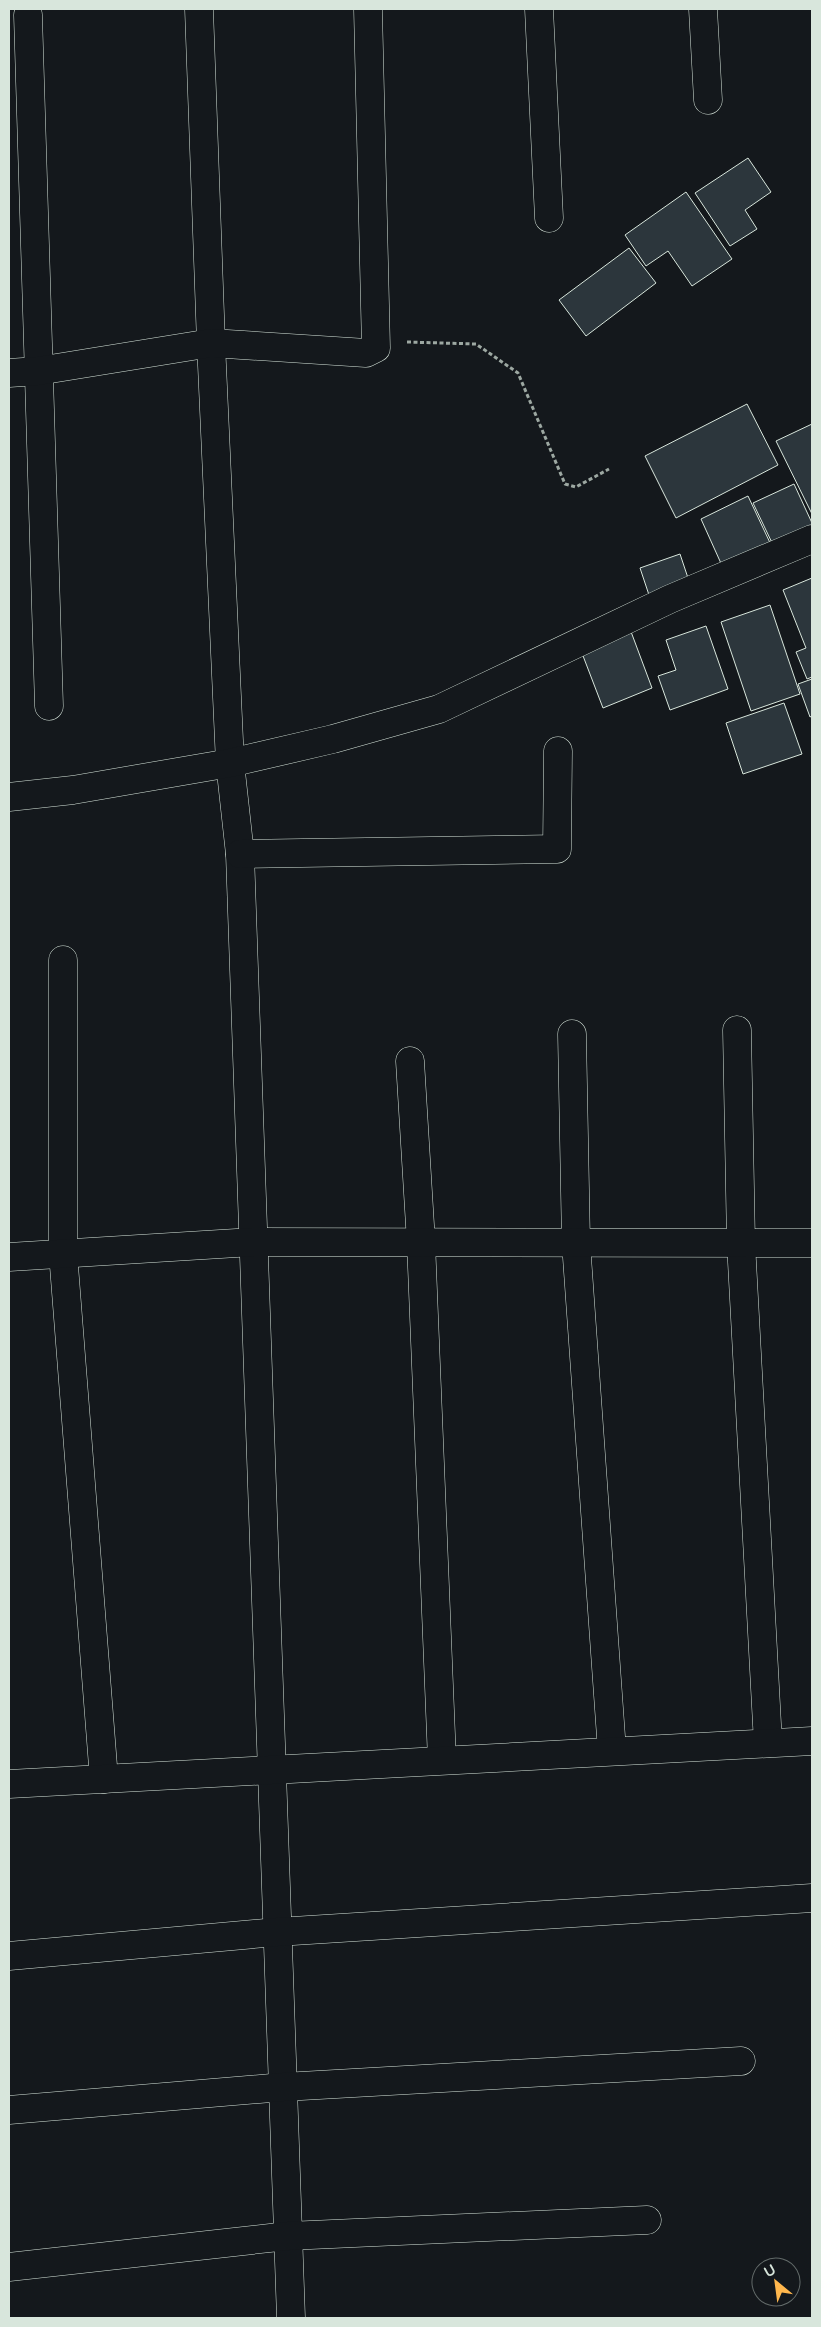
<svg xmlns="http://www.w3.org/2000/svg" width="821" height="2327" font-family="'Varela Round',sans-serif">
	<rect width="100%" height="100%" fill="#14181c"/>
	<g fill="#2c363c" stroke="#d8e6dc">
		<path d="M748,158l23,34 -26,18 12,19 -27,17 -35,-53z"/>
		<path d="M686,192l46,67 -40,27 -24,-35 -22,15 -21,-31z"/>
		<path d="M629,248l27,35 -70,53 -27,-36z"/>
		<path d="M747,404l31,61 -102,53 -31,-62z"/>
		<path d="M812,424v90l-36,-73z"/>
		<path d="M794,484l18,39v9l-37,17 -22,-46z"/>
		<path d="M748,496l24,51 -48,23 -23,-51z"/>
		<path d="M680,554l9,27 -40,14 -9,-27z"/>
		<path d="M812,578v99l-5,2 -11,-27 10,-4 -23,-58z"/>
		<path d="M770,605l30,89 -49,17 -30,-89z"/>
		<path d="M706,626l22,63 -58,21 -12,-34 18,-6 -10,-30z"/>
		<path d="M630,629l22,59 -49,20 -23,-60z"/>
		<path d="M812,679v37l-2,1 -12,-33z"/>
		<path d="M784,703l18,51 -59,20 -17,-51z"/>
	</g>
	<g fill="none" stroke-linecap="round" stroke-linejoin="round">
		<g stroke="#d8e6dc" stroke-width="29">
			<g id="minor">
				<path d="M199,9l12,334 19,420 10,91 51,1464"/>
				<path d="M539,9l10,209"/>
				<path d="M703,9l5,91"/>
				<path d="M28,15l21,691"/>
				<path d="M9,373l29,-2 173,-28 155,10 10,-5 -8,-339"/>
				<path d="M9,797l64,-7 157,-27 103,-24 106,-30 231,-110 142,-60"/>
				<path d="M240,854l317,-5 1,-98"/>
				<path d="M63,960v293l41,526"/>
				<path d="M737,1030l4,213 27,500"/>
				<path d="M572,1034l4,209 36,508"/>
				<path d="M410,1061l11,181 21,518"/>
				<path d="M9,1257l244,-15 559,1"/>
				<path d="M9,1784l803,-43"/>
				<path d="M9,1956l268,-24 535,-34"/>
				<path d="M9,2110l274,-23 458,-26"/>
				<path d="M9,2267l279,-31 359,-16"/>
			</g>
		</g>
		<path stroke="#9da8a2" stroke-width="3" stroke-dasharray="4 2.5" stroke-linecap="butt" d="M407,342l69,2 42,29 47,111 11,3 33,-18"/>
		<use href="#minor" stroke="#14181c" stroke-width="28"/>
	</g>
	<rect width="821" height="2327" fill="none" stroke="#d8e6dc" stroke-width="20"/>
	<g transform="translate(776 2282) rotate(331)"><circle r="24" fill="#14181c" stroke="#626a69"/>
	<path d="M0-4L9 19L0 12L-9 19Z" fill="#ffb74d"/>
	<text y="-8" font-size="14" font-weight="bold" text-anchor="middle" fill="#d8e6dc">U</text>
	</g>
</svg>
